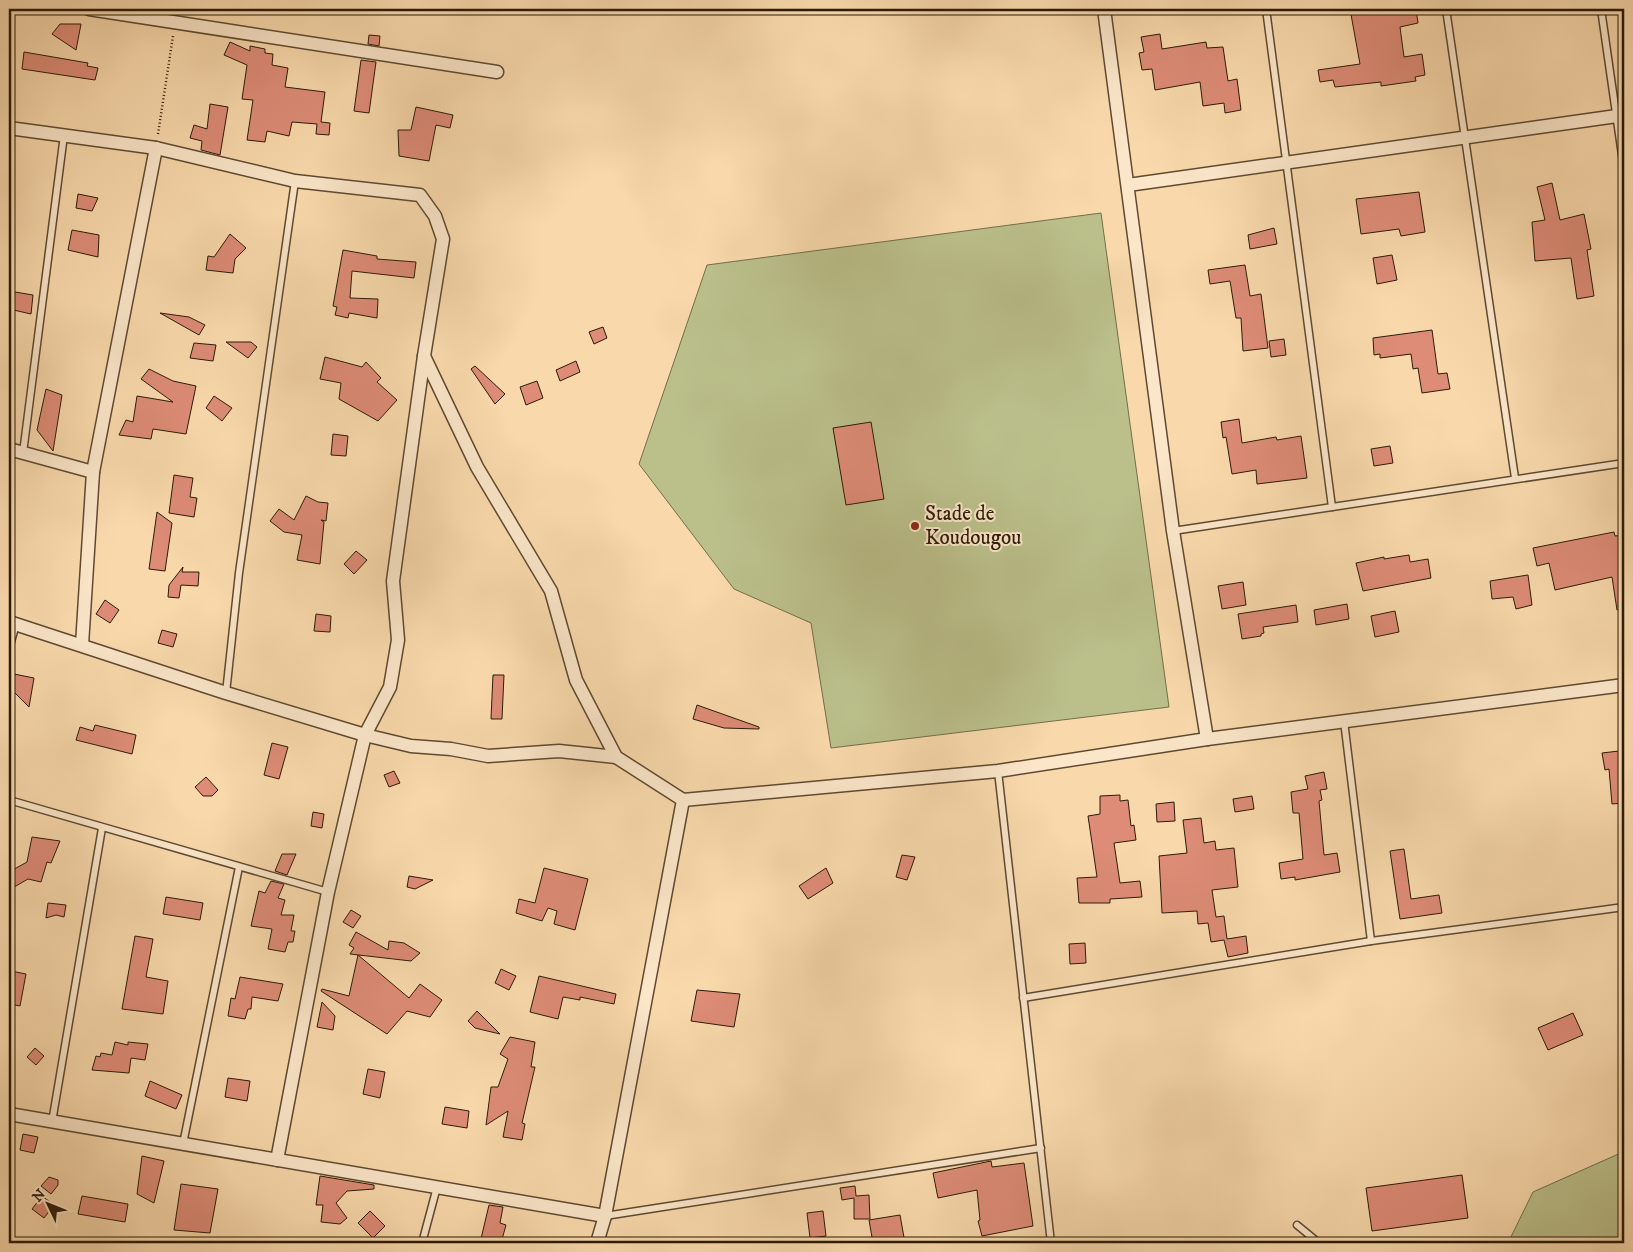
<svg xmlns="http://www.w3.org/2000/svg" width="1633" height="1252" font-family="'IM FELL DW Pica',serif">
	<rect width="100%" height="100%" fill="#f9d9ac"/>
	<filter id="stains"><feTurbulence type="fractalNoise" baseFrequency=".004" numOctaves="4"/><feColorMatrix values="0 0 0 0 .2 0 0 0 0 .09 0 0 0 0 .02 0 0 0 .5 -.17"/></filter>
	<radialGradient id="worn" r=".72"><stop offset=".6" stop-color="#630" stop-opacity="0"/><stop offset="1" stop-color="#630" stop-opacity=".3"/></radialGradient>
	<g fill="#bbc08b" stroke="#736e48">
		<path d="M1101,213l68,494 -338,41 -20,-125 -77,-34 -95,-125 68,-199z"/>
		<path d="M1623,1152l1,91h-116l25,-51z"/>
	</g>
	<g fill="#de8c77" stroke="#2b1b06">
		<path d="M1350,9h36v4l30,-4 2,14 -18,4 4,30 18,-3 3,21 -10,2 1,4 -35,5v-4l-46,5 -2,-7 -13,2 -2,-12 42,-6z"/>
		<path d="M60,24h21l-5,26 -24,-16z"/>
		<path d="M1160,34l2,15 44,-7 1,6 16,-1 5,34 9,-2 4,31 -16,3 -1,-10 -21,3 -3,-24 -45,8 -3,-21 -10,1 -3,-17 5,-1 -3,-15z"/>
		<path d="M369,35l11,1 -1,10 -11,-2z"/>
		<path d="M230,42l20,9v-5l15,3v4l8,1 -1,11 16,3 -3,19 40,5 -4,30 9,1 -1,12 -13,-1 1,-10 -25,-2 -3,14 -22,-5 -2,11 -18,-2 6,-40 -11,-1 5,-34 -23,-10z"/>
		<path d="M24,52l64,11 -1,3 11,2 -3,12 -73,-11z"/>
		<path d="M361,60l15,2 -7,51 -15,-2z"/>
		<path d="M210,104l18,3 -8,48 -19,-5 1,-9 -12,-3 4,-13 13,4z"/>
		<path d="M416,107l37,8 -3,13 -14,-3 -7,36 -30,-5 -1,-26h13z"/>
		<path d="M1552,183l8,37 24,-6 7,35 -4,1 7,46 -17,3 -6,-41 -36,3 -3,-39 13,-2 -8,-33z"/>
		<path d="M1419,192l6,40 -24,4 -2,-7 -38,5 -5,-35z"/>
		<path d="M78,194l20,4 -6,13 -16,-3z"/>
		<path d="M1274,228l3,16 -27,5 -2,-14z"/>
		<path d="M72,230l27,5 -1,22 -30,-7z"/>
		<path d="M230,234l16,14 -11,11 -2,14 -27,-3 2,-14 6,1z"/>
		<path d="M343,250l34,6v3l39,3 -2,16 -62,-7 -2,27 28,1 -1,19 -28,-5 -1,5 -13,-3 2,-8 -4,-1z"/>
		<path d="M1392,255l5,25 -20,4 -4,-26z"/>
		<path d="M1245,265l5,31 11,-2 7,54 -25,3 -2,-33h-5l-6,-37 -20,3 -2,-14z"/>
		<path d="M9,291l24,4 -2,19 -22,-5z"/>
		<path d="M160,313l29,4 16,8 -6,10z"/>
		<path d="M603,327l4,11 -13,6 -5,-12z"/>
		<path d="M1432,330l6,44 9,-1 3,16 -28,4 -4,-25 -5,1 -2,-15 -31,4v-4l-6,1 -1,-17z"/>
		<path d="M1284,339l2,16 -15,2 -2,-16z"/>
		<path d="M226,342h25l6,5 -9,11z"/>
		<path d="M194,343l22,2 -3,16 -23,-3z"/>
		<path d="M325,357l37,10 4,-5 15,16 -4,4 20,18 -19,21 -39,-22 2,-16 -21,-4z"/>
		<path d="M576,361l4,11 -20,9 -4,-11z"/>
		<path d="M475,366l30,28 -10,10 -24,-35z"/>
		<path d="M149,369l24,12 23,5 -10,48 -33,-5 -2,10 -32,-4 7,-15 7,2 4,-26 36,6 -32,-23z"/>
		<path d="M537,381l6,17 -17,7 -6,-18z"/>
		<path d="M46,389l16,6 -9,56 -16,-21z"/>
		<path d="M214,396l18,12 -10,13 -16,-13z"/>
		<path d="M1239,419l3,24 34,-6 1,3 24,-4 6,42 -50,6 -1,-14 -24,4 -6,-37 -3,1 -2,-16z"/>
		<path d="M871,422l13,77 -38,6 -13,-77z"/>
		<path d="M333,434l15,2 -2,20 -15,-1z"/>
		<path d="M1390,446l3,17 -19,3 -3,-17z"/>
		<path d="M174,475l19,3 -3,19 7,1 -3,19 -25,-4z"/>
		<path d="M306,496l12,6 10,1 -2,18 -5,-1 3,2 -4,42 -23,-4 5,-25 -18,-3 -14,-11 9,-12 15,11z"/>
		<path d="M157,512l15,11 -7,48 -16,-2z"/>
		<path d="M1614,532l1,4 9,-1v74l-7,1 -5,-33 -57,13 -6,-27 -12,3 -4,-18z"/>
		<path d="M356,551l11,9 -13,14 -10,-10z"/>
		<path d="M1409,555l1,7 18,-3 3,19 -68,13 -7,-28 28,-6v2z"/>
		<path d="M183,567l-1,5h17l-1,14 -17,-1 -2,13 -11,-1 1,-12z"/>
		<path d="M1528,575l4,30 -16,4 -3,-12 -21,2 -2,-18z"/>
		<path d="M1243,582l3,23 -24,4 -4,-23z"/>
		<path d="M105,600l14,10 -9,13 -14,-9z"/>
		<path d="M1347,604l2,15 -33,6 -2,-15z"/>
		<path d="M1296,605l2,17 -35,5 1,6 -3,1v2l-19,3 -4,-25z"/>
		<path d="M1395,611l4,21 -24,5 -4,-21z"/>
		<path d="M316,614l15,2 -1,16 -16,-1z"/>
		<path d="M162,630l15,4 -4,13 -15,-4z"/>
		<path d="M9,673l25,5 -5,29 -20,-20z"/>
		<path d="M493,675h11l-2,44h-11z"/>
		<path d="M697,705l62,22v2l-35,-1 -31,-9z"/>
		<path d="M95,725l41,10 -4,19 -56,-14 4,-13 13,4z"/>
		<path d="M272,743l16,4 -9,32 -15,-4z"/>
		<path d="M1619,751l5,30v22l-12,1 -3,-35 -4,1 -3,-17z"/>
		<path d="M394,771l6,12 -11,4 -5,-12z"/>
		<path d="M1324,772l3,17 -7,1 2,10 -3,1 5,54 13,-2 3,19 -45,8v-3l-14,2 -2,-16 24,-4 -4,-46h-6l-2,-21 17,-3 -3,-13z"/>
		<path d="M206,777l12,13 -6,6h-9l-8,-9z"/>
		<path d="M1120,795v6l8,-1 3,26 3,-1 2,15 -22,3 6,40 20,-2 2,16 -32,2v4h-31l-2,-25 20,-1 -9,-61 12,-2v-18z"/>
		<path d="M1252,796l2,13 -19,3 -2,-13z"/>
		<path d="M1174,802l1,19 -18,1 -1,-18z"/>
		<path d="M313,812l11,2 -2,14 -11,-2z"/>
		<path d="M1201,818l3,25 11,-2 1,9 18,-2 4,39 -26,3 4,27 8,-1 3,23 19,-3 2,17 -20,4 -4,-17 -13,2 -3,-19 -10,1 -1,-13 -35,2 -3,-57 28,-3 -4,-33z"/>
		<path d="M32,837l28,4 -9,22 -4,-1 -6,20 -13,-3 -19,11v-18l18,-10z"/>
		<path d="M1404,849l7,50 28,-4 3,18 -42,6 -10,-68z"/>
		<path d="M282,854h14l-9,21 -12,-4z"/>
		<path d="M902,855l13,2 -8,23 -11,-3z"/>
		<path d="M544,868l44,11 -13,51 -21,-6 3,-13 -9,-3 -6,13 -26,-8 3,-14 16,4z"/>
		<path d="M826,868l7,15 -25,16 -9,-13z"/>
		<path d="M409,876l24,4 -18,9 -8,-2z"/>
		<path d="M271,881l13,3 -6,14 7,2 -4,15h13l-3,16h4l-2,11h-5l-3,10 -17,-3 4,-20 -21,-3 8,-35 6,2z"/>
		<path d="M166,897l37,6 -3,17 -37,-6z"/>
		<path d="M48,903l18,2 -2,12 -8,-2 -10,3z"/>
		<path d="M351,910l10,6 -8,12 -10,-6z"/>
		<path d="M356,932l32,18 1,-9 15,2 16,10 -9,8 -61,-7 4,-6 -5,-3z"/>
		<path d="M135,936l18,3 -7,38 22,4 -5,33 -41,-5z"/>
		<path d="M1085,943l1,20 -16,1 -1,-20z"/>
		<path d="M358,955l51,43 11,-14 22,16 -12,17 -23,-6 -20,23 -66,-43 1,-2 27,7z"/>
		<path d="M501,969l15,7 -7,14 -14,-7z"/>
		<path d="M11,971l15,3 -6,32 -11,-2z"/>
		<path d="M539,976l77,18 -2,10 -34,-7v3l-17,-3 -5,22 -28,-7z"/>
		<path d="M240,977l43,7 -5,17 -26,-4 -1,12h-3l-3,10 -17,-3 3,-18 4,1z"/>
		<path d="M697,990l43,4 -6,33 -43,-6z"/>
		<path d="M322,1002l13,14 -2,14 -16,-3z"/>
		<path d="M477,1011l23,23 -25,-6 -7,-7z"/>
		<path d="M1573,1013l10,22 -35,15 -10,-22z"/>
		<path d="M510,1037l25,5 -4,25h4l-13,56 3,1 -3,16 -19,-3 5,-26 -22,14 5,-38h7l10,-28 -8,-5z"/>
		<path d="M115,1042l13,3v-3l20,2 -3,16 -14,-2 -2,15 -37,-3 4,-14 4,1 1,-4 11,2z"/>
		<path d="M35,1048l9,8 -8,9 -9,-8z"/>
		<path d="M368,1069l17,3 -5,26 -17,-4z"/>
		<path d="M228,1078l22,3 -3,20 -22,-4z"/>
		<path d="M150,1081l32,14 -6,14 -31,-13z"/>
		<path d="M445,1107l24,4 -2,17 -25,-4z"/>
		<path d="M23,1134l15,3 -4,16 -14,-3z"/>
		<path d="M142,1156l22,5 -10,42 -17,-9z"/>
		<path d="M991,1161l1,6 32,-4 9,63 -51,10 -4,-15 2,-1 -3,-30 -39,8 -5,-25z"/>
		<path d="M1462,1175l6,43 -96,13 -6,-43z"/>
		<path d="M320,1176l54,9v4l-27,2 -11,12 11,15 -7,6 -19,-2 2,-17h-7z"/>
		<path d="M49,1177l9,3v5l-7,9 -10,-8z"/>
		<path d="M181,1184l37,5 -8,44 -36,-3z"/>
		<path d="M855,1186l1,10 13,-1 1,24h-16v-21l-12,2 -2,-12z"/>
		<path d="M42,1196l12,9 -10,13 -12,-9z"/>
		<path d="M82,1196l46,8 -3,18 -47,-8z"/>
		<path d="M489,1205l14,2 -3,16 6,2 -5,18h-21z"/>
		<path d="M370,1211l15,15 -12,12 -15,-15z"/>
		<path d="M823,1211l3,25 -16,2 -3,-25z"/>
		<path d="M900,1215l5,28h-32l-4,-23z"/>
	</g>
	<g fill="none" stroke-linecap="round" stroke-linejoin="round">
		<g stroke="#5e4a30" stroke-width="9">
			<g id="service">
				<path d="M1266,9l66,498"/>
				<path d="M1446,9l69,469"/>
				<path d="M1601,9l23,160"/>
				<path d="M23,453l41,-318"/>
				<path d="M1173,531l451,-68"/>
				<path d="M9,649l7,-25"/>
				<path d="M226,693l13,-120 56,-392"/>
				<path d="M1344,721l27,220"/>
				<path d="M998,771l53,472"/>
				<path d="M9,800l319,92"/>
				<path d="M1023,998l348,-57 253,-34"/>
				<path d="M52,1122l50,-294"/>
				<path d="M183,1144l56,-277"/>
				<path d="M605,1216l436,-68"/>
				<path d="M1297,1225l22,18"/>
				<path d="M422,1243l15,-56"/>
			</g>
		</g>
		<g stroke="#5e4a30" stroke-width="15">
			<g id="minor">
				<path d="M89,9l408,63"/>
				<path d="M1104,9l69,522 34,208"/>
				<path d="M9,128l147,20 139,33 125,14 15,21 8,23 -19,117 -31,225 5,59 -8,47 -25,48 -37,157 -51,268"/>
				<path d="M1128,185l496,-70"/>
				<path d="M424,356l53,111 74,124 25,89 40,77 67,43 -78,416 -8,27"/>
				<path d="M9,449l84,23"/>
				<path d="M9,622l217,71 139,42 46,11 40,3 37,7 71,-5 57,6"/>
				<path d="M82,645l11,-173 63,-324"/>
				<path d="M683,800l315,-29 209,-32 417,-54"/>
				<path d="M9,1114l596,102"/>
			</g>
		</g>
		<path stroke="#2b1b06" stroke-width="2.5" stroke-dasharray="1 2.5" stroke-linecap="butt" d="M158,134l15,-98"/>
		<use href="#service" stroke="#fbe6c9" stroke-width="6"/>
		<use href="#minor" stroke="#fbe6c9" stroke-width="12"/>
	</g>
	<circle fill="#8f2418" stroke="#fbe6c9" stroke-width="2" cx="915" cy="526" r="5"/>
	<g text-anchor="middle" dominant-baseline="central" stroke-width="4" stroke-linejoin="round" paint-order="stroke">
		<g font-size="21" fill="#2b1b06" stroke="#fbe6c9" text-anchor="start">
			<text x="925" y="514">Stade de<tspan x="925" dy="24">Koudougou</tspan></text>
		</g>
	</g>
	<rect width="1633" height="1252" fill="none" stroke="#f9d9ac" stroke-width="30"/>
	<rect x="10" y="10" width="1613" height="1232" fill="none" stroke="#2b1b06" stroke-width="2.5"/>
	<rect x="15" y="15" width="1603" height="1222" fill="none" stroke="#2b1b06"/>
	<g transform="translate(48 1204) rotate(313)" stroke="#fbe6c9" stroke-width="4" paint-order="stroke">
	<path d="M0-4L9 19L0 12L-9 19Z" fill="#2b1b06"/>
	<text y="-8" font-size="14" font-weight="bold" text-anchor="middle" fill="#2b1b06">N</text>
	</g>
	<rect width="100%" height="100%" filter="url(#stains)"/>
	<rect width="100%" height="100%" fill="url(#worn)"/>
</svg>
